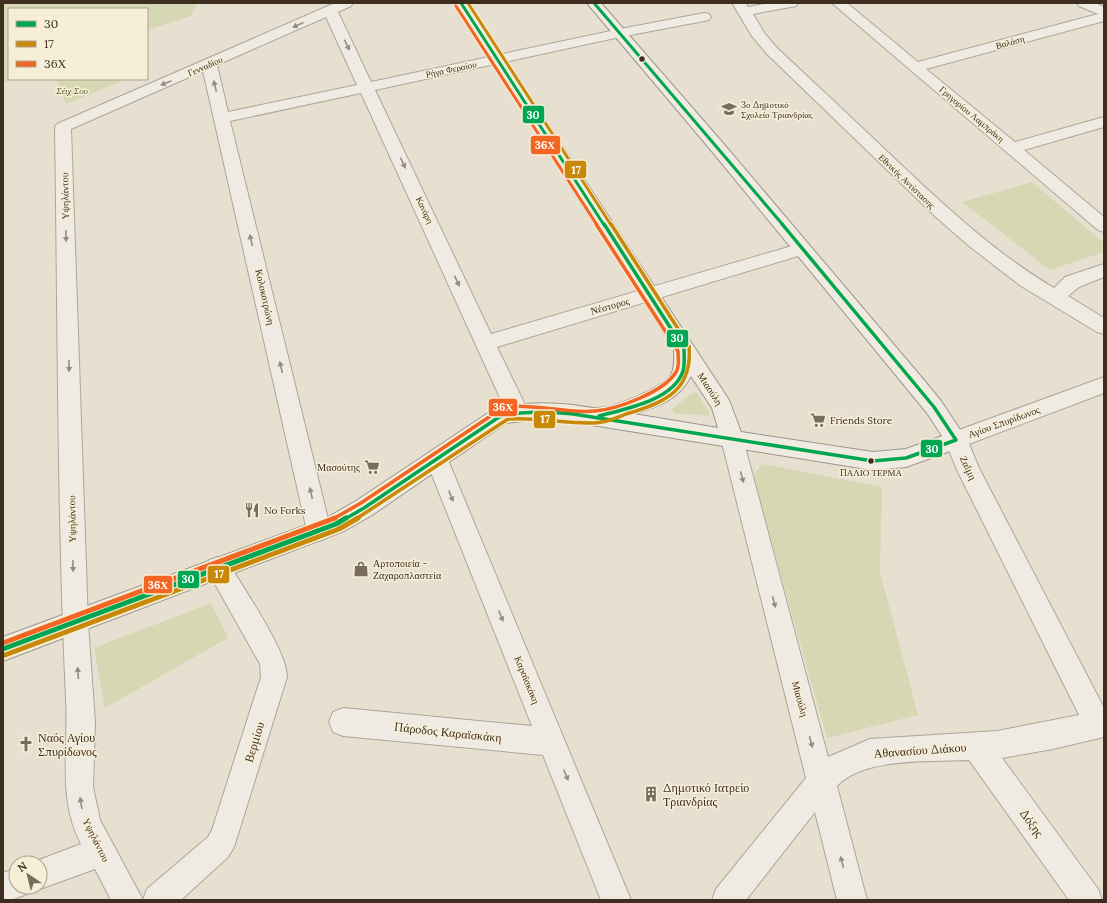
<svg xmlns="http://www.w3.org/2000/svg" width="1107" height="903" font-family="Lora,serif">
	<rect width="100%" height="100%" fill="#e7e0d1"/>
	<g fill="#d6d7b3">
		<path d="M3,3h195l-7,13 -44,14v-21h-138v70h5l-11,4z"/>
		<path d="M56,79h71l-61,25z"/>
		<path d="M1032,182l72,61v9l-54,18 -88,-68z"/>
		<path d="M692,393h5l13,21 -2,2 -34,-3 -2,-4z"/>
		<path d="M762,464l120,23 -2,85 38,143 -91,23 -74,-261z"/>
		<path d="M211,603l17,35 -123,70 -11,-60z"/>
	</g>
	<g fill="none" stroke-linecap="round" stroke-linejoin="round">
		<g stroke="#ada599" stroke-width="2">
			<g id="street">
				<path d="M335,3h18l-2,3 -13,6 33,70 249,-53 84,-16 5,1 2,3 -2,3 -5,1 -84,16 -245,53 116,244 311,-91 6,2 3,4 -3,4 -311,94 31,64 -3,6 -8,2 -8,-2 -3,-6 -145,-318 -131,28 101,410 -4,7 -8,3 -8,-3 -4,-7 -104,-460 -132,58 17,494 7,100 -2,64 7,33 43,80 4,-11 61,-52 4,-7 49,-153 -1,-13 -54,-96 3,-8 9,-3 9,3c15,27 60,90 60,117l-53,170 -6,10 -47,43h-70l-16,-31 -55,20 -5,-2h5v-24h-9l50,-19c-24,-45 -12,-96 -15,-145 -9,-190 -8,-382 -11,-572l2,-3zM326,17l31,68 -129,27 -11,-47z"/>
				<path d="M732,3h14l2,4 22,-4h28l-2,3 -43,8 12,20 12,14c40,37 80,75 119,112 50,47 99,93 158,128l11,-11 39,-13v13l-25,10 -11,9 36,22v16l-7,-2 -76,-46 -52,-40 -32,-28 -170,-164 -15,-18z"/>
				<path d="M832,3h15l71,59 180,-48 -19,-8 -2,-3h18l9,4v14l-178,48 89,73 89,-25v10l-80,23 80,67v15l-6,-2z"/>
				<path d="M1104,377v16l-135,51 10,24 125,240v29l-51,12 -51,9 96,131 4,11h-33l-100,-140c-39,2 -104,-3 -132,26l30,114h-30l-22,-88 -69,88h-34l4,-11 90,-111 -85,-339 3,-6 8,-3 8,3 3,6 85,318 42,-18 127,-8 82,-16 -122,-245 -12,-30 3,-6z"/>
				<path d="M437,451l8,3 3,6 183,440h-30l-58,-145 -200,-19 -10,-4 -4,-10 4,-10 10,-4 189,18 -106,-266 3,-6z"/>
				<path d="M16,868v19h13l-2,7 -16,6h-8v-27z"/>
			</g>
		</g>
		<g stroke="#9c958a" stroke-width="2">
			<path id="secondary" d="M454,3h14l261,397 12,32 132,20 33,-3 36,-13 -15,-23 -217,-264 -123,-146h14l121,139 201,237 18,22 26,39 -3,6 -58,21 -33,3 -300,-48 -42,-2 -25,3 -134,92 -28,16 -341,130v-24l325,-120 28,-16 135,-90c28,-9 53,-9 82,-6 8,1 16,3 24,3 16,0 68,-20 75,-35 3,-8 2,-17 2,-24zM691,376l21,32 6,20 -84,-14c24,-7 45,-15 57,-38z"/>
		</g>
		<use href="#street" fill="#efebe3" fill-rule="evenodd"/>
		<use href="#secondary" fill="#efebe3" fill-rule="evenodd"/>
		<g stroke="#f7eed8" stroke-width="5">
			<g id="bus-1-far2">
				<path d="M461,3l143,222"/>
				<path d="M594,3l189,222"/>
			</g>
		</g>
		<g stroke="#f7eed8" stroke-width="6">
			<g id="bus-1-far1">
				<path d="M599,416c26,-7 75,-16 84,-45 2,-7 1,-15 1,-22l-80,-125"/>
				<path d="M345,519l19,-11 135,-91c25,-7 48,-5 74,-3l300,47 33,-3 50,-18 -22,-33 -152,-183"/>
			</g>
		</g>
		<g stroke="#f7eed8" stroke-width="8">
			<path id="bus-1" d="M3,649l333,-125 10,-6"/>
		</g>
		<g stroke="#f7eed8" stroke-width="5">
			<path id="bus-2-far2" d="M468,3l143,222"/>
		</g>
		<g stroke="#f7eed8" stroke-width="6">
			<path id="bus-2-far1" d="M356,519l152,-100c29,-2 57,5 86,4 11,0 22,-5 32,-9 38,-11 67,-23 63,-68l-78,-122"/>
		</g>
		<g stroke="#f7eed8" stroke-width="8">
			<path id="bus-2" d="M5,655l334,-126 19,-11"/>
		</g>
		<g stroke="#f7eed8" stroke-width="5">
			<path id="bus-3-far2" d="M456,6l141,219"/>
		</g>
		<g stroke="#f7eed8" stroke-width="6">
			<path id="bus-3-far1" d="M333,519l28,-16 143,-96c31,-4 61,7 91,4 23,-2 69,-19 81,-39 4,-6 2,-14 2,-21l-82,-127"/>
		</g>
		<g stroke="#f7eed8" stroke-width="8">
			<path id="bus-3" d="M3,643l332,-125"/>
		</g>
		<use href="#bus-1-far2" stroke="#00a651" stroke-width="3"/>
		<use href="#bus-1-far1" stroke="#00a651" stroke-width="3.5"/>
		<use href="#bus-1" stroke="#00a651" stroke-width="5"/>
		<use href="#bus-2-far2" stroke="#c88808" stroke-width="3"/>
		<use href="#bus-2-far1" stroke="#c88808" stroke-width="3.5"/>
		<use href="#bus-2" stroke="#c88808" stroke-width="5"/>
		<use href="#bus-3-far2" stroke="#f26522" stroke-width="3"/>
		<use href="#bus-3-far1" stroke="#f26522" stroke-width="3.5"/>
		<use href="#bus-3" stroke="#f26522" stroke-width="5"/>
	</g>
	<defs><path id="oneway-solid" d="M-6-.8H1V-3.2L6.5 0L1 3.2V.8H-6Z"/></defs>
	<g fill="#968c82">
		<use href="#oneway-solid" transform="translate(298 25) rotate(156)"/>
		<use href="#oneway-solid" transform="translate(347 45) rotate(64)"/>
		<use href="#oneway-solid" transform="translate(166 83) rotate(157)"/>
		<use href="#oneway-solid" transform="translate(215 86) rotate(-104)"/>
		<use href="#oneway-solid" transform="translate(403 163) rotate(65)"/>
		<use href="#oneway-solid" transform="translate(66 236) rotate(89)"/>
		<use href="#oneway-solid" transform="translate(251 240) rotate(-103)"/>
		<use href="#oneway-solid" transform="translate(457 281) rotate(65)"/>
		<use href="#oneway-solid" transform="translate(69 366) rotate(89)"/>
		<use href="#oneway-solid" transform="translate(281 367) rotate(-103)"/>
		<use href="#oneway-solid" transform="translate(742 477) rotate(75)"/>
		<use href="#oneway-solid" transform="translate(311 493) rotate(-103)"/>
		<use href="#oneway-solid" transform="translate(451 496) rotate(68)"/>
		<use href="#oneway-solid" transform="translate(73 566) rotate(89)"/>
		<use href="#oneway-solid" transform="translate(774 602) rotate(75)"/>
		<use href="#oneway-solid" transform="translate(501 616) rotate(68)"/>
		<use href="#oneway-solid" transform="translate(78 673) rotate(-94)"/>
		<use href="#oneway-solid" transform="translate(811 742) rotate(75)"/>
		<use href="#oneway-solid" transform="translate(566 775) rotate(68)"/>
		<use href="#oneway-solid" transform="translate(81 803) rotate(-99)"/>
		<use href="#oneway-solid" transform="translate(842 862) rotate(-105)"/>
	</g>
	<defs>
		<g id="school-bare" transform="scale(1.2)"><path d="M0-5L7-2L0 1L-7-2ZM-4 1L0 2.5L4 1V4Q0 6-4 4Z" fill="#786c5e" stroke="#f7eed8" stroke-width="2.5" paint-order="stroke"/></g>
		<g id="supermarket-bare" transform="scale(1.2)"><path d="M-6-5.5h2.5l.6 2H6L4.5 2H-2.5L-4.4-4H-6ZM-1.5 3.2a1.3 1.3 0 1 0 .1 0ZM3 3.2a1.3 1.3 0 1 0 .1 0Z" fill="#786c5e" stroke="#f7eed8" stroke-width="2.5" paint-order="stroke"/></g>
		<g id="restaurant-bare" transform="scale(1.2)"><path d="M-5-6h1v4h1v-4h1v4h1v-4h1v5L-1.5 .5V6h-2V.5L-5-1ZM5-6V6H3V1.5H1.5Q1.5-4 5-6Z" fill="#786c5e" stroke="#f7eed8" stroke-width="2.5" paint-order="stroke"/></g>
		<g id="shop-bare" transform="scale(1.2)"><path d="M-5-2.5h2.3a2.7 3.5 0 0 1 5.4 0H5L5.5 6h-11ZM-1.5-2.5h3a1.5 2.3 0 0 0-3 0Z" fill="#786c5e" stroke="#f7eed8" stroke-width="2.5" paint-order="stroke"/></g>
		<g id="church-bare" transform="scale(1.2)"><path d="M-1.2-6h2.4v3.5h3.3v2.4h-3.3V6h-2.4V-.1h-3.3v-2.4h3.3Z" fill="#786c5e" stroke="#f7eed8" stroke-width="2.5" paint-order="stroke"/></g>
		<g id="building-bare" transform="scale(1.2)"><path d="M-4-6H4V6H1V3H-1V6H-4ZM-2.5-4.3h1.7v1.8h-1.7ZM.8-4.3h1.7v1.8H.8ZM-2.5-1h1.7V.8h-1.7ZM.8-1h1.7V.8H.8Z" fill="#786c5e" stroke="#f7eed8" stroke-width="2.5" paint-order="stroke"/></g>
	</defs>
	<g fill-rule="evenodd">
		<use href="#school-bare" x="729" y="109"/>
		<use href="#supermarket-bare" x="818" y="420"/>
		<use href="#supermarket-bare" x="372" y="467"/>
		<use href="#restaurant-bare" x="252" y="510"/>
		<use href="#shop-bare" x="361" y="569"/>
		<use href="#church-bare" x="26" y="744"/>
		<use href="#building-bare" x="651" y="794"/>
	</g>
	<g fill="#3d2e20" stroke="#f7eed8" stroke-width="1.5">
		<circle cx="642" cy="59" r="3.5"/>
		<circle cx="871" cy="461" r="3.5"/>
	</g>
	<g text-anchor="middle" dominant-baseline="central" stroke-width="3" stroke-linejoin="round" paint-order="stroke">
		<g font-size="9" fill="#3d2e20" stroke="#f7eed8">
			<text transform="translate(1010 42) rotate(-15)">Βαλάση</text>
			<text transform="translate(205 66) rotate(-24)">Γενναδίου</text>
			<text transform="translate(451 69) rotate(-12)">Ρήγα Φεραίου</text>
			<text transform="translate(972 114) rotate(40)">Γρηγορίου Λαμπράκη</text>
			<text transform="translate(907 181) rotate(44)">Εθνικής Αντίστασης</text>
			<text transform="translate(425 210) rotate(65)">Κανάρη</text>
		</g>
		<g font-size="9" font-style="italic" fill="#4d5a26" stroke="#f7eed8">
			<text x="72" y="90">Σέιχ Σου</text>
		</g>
		<g font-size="9" fill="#3d2e20" stroke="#f7eed8" text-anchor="start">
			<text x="741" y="104">3ο Δημοτικό<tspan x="741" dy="10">Σχολείο Τριανδρίας</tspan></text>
		</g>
		<g font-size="9" fill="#3d2e20" stroke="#f7eed8">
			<text x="871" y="472">ΠΑΛΙΟ ΤΕΡΜΑ</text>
		</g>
		<g font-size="10" fill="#3d2e20" stroke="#f7eed8">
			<text transform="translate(65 196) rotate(-91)">Υψηλάντου</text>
			<text transform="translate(265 297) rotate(77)">Κολοκοτρώνη</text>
			<text transform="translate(610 306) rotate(-16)">Νέστορος</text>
			<text transform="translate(710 389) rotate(57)">Μιαούλη</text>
			<text transform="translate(1004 422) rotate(-20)">Αγίου Σπυρίδωνος</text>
			<text transform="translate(968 468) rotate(65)">Ζαΐμη</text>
			<text transform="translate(72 519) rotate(-91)">Υψηλάντου</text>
			<text transform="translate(527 680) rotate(68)">Καραϊσκάκη</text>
			<text transform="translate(800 699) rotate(75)">Μιαούλη</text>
			<text transform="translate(96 840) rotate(63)">Υψηλάντου</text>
		</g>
		<g font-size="10" fill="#3d2e20" stroke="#f7eed8" text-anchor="start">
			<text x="830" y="420">Friends Store</text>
			<text x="360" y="467" text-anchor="end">Μασούτης</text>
			<text x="264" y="510">No Forks</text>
			<text x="373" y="563">Αρτοποιεία -<tspan x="373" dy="12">Ζαχαροπλαστεία</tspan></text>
		</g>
		<g font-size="12" fill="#3d2e20" stroke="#f7eed8">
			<text transform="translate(448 732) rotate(6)">Πάροδος Καραϊσκάκη</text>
			<text transform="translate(254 742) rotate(-73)">Βερμίου</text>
			<text transform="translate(920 750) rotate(-4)">Αθανασίου Διάκου</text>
			<text transform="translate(1032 823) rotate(54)">Δόξης</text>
		</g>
		<g font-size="12" fill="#3d2e20" stroke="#f7eed8" text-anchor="start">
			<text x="38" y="737">Ναός Αγίου<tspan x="38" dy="14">Σπυρίδωνος</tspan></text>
			<text x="663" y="787">Δημοτικό Ιατρείο<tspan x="663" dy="14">Τριανδρίας</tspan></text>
		</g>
	</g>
	<g stroke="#f7eed8" stroke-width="1.5">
		<rect x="522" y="105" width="23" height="19" rx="4" fill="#00a651"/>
		<rect x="530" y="135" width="31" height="20" rx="4" fill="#f26522"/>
		<rect x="564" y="160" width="23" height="19" rx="4" fill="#c88808"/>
		<rect x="666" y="329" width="23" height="19" rx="4" fill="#00a651"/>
		<rect x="488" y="398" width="30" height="19" rx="4" fill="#f26522"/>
		<rect x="533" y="410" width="23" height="19" rx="4" fill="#c88808"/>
		<rect x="920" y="439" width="23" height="19" rx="4" fill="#00a651"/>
		<rect x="207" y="565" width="23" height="19" rx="4" fill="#c88808"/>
		<rect x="177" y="570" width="23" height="19" rx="4" fill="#00a651"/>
		<rect x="143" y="575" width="30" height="19" rx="4" fill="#f26522"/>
	</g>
	<g font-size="11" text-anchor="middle" font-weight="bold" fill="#fff">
		<text x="533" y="119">30</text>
		<text x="545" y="149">36Χ</text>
		<text x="576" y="174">17</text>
		<text x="677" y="342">30</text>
		<text x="503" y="411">36Χ</text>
		<text x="545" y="423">17</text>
		<text x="932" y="453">30</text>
		<text x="219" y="578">17</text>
		<text x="188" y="583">30</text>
		<text x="158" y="589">36Χ</text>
	</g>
	<rect width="1107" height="903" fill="none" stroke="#3d2e20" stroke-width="8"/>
	<rect x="8" y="8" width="140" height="72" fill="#f7eed8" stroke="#ada18e"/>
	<rect x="16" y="21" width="20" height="6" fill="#00a651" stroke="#ada18e"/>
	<text x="44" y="28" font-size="12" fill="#3d2e20">30</text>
	<rect x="16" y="41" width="20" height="6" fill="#c88808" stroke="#ada18e"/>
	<text x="44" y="48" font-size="12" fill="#3d2e20">17</text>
	<rect x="16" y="61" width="20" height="6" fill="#f26522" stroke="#ada18e"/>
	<text x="44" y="68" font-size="12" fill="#3d2e20">36Χ</text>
	<g transform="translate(28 875) rotate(325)"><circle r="19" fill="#f7eed8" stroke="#ada18e"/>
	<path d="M0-3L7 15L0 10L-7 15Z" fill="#786c5e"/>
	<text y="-6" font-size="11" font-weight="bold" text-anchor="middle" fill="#3d2e20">N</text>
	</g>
</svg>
